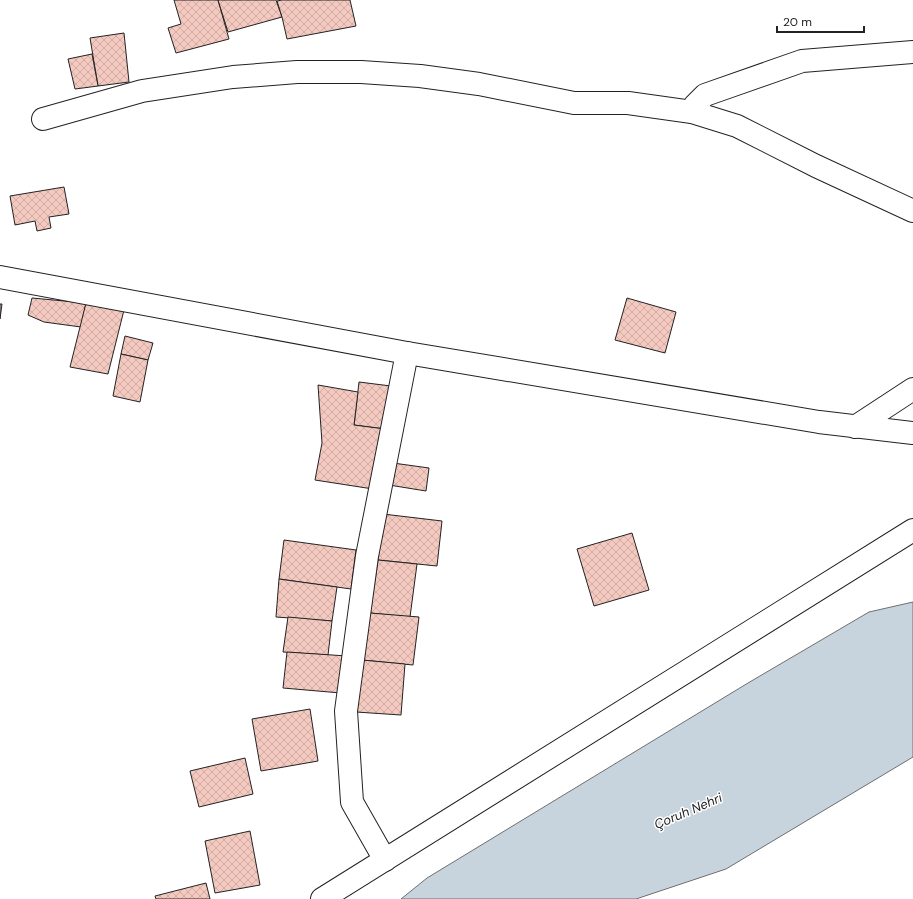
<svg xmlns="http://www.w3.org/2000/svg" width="913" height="899" font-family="'DM Sans',sans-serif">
	<defs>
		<pattern id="building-cross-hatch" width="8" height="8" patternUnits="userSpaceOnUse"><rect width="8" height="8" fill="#f3c9c0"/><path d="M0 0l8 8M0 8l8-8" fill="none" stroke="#d0aca5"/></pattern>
	</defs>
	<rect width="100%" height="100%" fill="#fff"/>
	<path fill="#c7d3dd" stroke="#6f6f6f" d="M913,602v155l-187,112 -90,30h-235l26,-21 321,-195 121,-71z"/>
	<g fill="url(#building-cross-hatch)" stroke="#222">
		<path d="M174,0h44l11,39 -53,14 -8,-25 13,-4z"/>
		<path d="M218,0h58l6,17 -54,15z"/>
		<path d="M282,0h68l6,26 -69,13 -5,-22 -5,-16z"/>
		<path d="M124,33l5,49 -31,4 -8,-48z"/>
		<path d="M92,54l6,32 -23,3 -7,-30z"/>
		<path d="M64,187l5,27 -20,3 2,11 -14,3 -2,-10 -20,4 -5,-29z"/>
		<path d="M32,298l54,5 -5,24 -37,-5 -16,-7z"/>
		<path d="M627,298l49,14 -11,41 -50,-13z"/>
		<path d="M86,303l38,7 -16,64 -38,-7z"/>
		<path d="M0,304h2l-2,15z"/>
		<path d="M125,336l28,7 -5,17 -27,-6z"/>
		<path d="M121,354l27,6 -8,42 -27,-6z"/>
		<path d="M359,382l32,4 -6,43 -31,-4z"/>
		<path d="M318,385l40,7 -4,33 31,4 -12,60 -58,-9 7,-37z"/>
		<path d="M393,463l36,5 -3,23 -37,-6z"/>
		<path d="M383,514l59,7 -5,45 -59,-6z"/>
		<path d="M632,533l17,57 -55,16 -17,-57z"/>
		<path d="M284,540l72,10 -5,39 -72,-10z"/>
		<path d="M378,560l39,4 -7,53 -40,-4z"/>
		<path d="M279,579l58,8 -5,34 -56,-4z"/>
		<path d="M370,613l49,4 -6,48 -51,-5z"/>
		<path d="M288,617l44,4 -4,34 -45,-3z"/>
		<path d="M287,652l60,4 -6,37 -58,-5z"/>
		<path d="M362,660l43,4 -4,51 -45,-3z"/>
		<path d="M310,709l8,52 -57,10 -9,-52z"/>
		<path d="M245,758l8,36 -54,13 -9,-36z"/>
		<path d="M250,831l10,54 -45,8 -10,-52z"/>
		<path d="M206,883l4,16h-54l-1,-3z"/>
	</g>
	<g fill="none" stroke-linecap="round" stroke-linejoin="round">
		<g stroke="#222" stroke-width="24">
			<g id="street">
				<path d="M692,112l3,-7 10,-10 97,-34 111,-9"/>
				<path d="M43,119l99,-28 91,-14 64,-5h64l59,4 59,8 95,19h54l64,9 45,14 79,40 97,45"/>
				<path d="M0,277l407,76 412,69 94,11"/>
				<path d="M855,427l58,-38"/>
				<path d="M385,860l-33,-58 -6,-91 21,-155 40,-203"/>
			</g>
		</g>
		<g stroke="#222" stroke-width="24">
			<path id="secondary" d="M322,899l591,-369"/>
		</g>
		<use href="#street" stroke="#fff" stroke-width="22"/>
		<use href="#secondary" stroke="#fff" stroke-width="22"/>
	</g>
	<g text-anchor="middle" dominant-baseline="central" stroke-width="3" stroke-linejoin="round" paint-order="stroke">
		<g font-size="13" font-style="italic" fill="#222" stroke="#fff">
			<text transform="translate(688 811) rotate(-23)">Çoruh Nehri</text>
		</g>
	</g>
	<path d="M777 26v6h87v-6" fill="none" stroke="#222222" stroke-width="2"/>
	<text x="783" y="26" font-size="12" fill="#222222" stroke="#ffffff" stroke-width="3" paint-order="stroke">20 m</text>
</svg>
